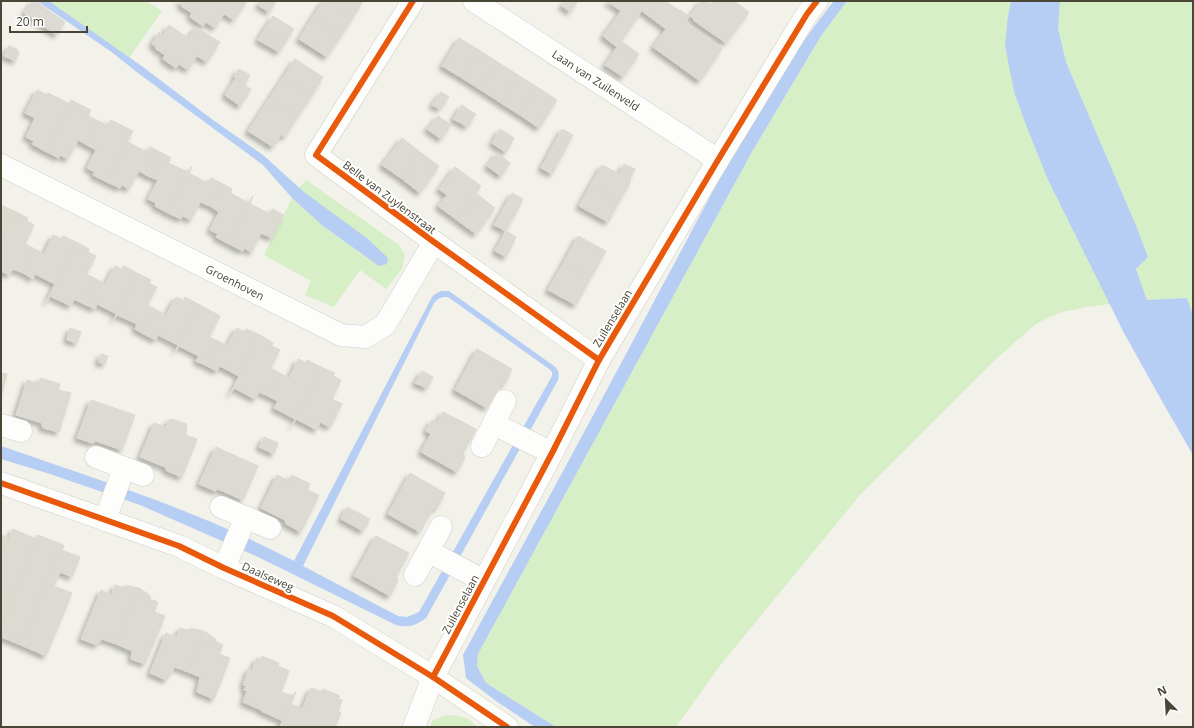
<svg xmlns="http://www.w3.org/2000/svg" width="1194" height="728" font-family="'Open Sans',sans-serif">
	<defs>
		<filter id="shadow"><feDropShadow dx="-3.5" dy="3.5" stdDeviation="2" flood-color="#0004"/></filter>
	</defs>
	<rect width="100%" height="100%" fill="#f2f1ea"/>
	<g fill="#d6efc7">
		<path d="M49,1h98l15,10 -33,47z"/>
		<path d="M847,1h164l-3,15 6,76 34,88 62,124 -23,3 -25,5 -14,6 -12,6 -40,35 -136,136 -138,168 -46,64h-120l-70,-44 -9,-17 1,-12 275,-504 68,-114z"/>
		<path d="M1060,1h133v314l-6,-17 -40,2 -11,-31 12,-12 -13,-34 -69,-161 -8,-34z"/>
		<path d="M306,180l93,65 6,10 -3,14 -16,20 -26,-19 -26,37 -29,-12 6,-14 -47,-26 8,-17 20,-40 31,28 56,40 -80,-78z"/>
		<path d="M445,715c14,1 22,0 32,12h-47l2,-6z"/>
	</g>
	<g fill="#b6cdf4" fill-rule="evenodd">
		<path d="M37,1h12l94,66 70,53 50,35 41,37 64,47 20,19 -1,6 -8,2 -56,-40 -31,-28 -29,-33 -125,-92 -25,-20z"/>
		<path d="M834,1h13l-26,35 -68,114 -275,504 -1,12 9,17 70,44h-21l-39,-26 -30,-23 -3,-23c66,-121 132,-242 196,-363 54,-99 104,-203 175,-291z"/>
		<path d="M1011,1h49l-2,27 8,34 69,161 13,34 -12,12 11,31 40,-2 6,17v140l-30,-52 -39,-70 -76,-153 -22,-55 -12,-33 -9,-47 3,-29z"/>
		<path d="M441,291h8l105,75c5,4 5,7 4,14l-132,238c-11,8 -17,10 -30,7l-138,-68 -118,-52 -90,-31 -49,-15v-13c99,34 200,66 293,115l138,-264 3,-3zM443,297h5l101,72 3,3v4l-133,236 -12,5 -9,-1 -95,-50 131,-263 4,-4z"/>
	</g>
	<g fill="#dcdad2" stroke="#dbd9d0" filter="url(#shadow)">
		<path d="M33,1h2l30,21 -8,13 -33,-22z"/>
		<path d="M179,1h68l-13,19 -10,-6 -9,14 -9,-6 -3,4 -13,-9 2,-4 -11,-7 2,-1 -4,-3z"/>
		<path d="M261,1h13l2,1 -7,10 -11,-7z"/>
		<path d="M323,1h5l25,16 -12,19 -29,-18z"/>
		<path d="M328,1h35l-10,16z"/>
		<path d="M565,1h13l-8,11 -8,-6z"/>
		<path d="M607,1h41l-31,46 -14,-11 18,-25z"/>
		<path d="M648,1h17l15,10v-1l9,6 -4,6 37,27 -22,32 -47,-34 13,-18 -24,-18z"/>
		<path d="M701,1h6l5,4 3,-4h19l15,11 -23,31 -33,-23 1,-1 -4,-3z"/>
		<path d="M273,16l21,13 -8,12 -21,-13z"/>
		<path d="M312,18l29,18 -14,21 -28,-18z"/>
		<path d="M169,25l19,13 8,-11 24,15 -13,20 -10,-6 -9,14 -9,-6 -3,4 -13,-9 2,-4 -10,-7 1,-1 -4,-3 7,-12 4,3z"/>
		<path d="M265,28l21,13 -7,11 -21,-12z"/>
		<path d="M459,38l20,12 -17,28 -20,-12z"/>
		<path d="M621,41l18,13 -16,23 -18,-12z"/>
		<path d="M9,46l8,3 2,5 -4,7 -11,-5z"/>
		<path d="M479,50l20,13 -18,27 -19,-12z"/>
		<path d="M295,59l28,18 -12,20 -29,-18z"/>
		<path d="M499,63l19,12 -17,28 -20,-13z"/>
		<path d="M239,69l11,6 -5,9 -11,-7z"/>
		<path d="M518,75l19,12 -17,28 -19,-12z"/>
		<path d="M235,79l16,10 -11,17 -15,-11z"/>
		<path d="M282,79l29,18 -14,20 -28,-18z"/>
		<path d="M537,87l20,13 -18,28 -19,-13z"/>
		<path d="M37,90l10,5 1,-2 22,11 -25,47 -13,-7 2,-3 -8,-4 9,-19 -10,-5z"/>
		<path d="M441,92l8,5 -9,12 -8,-4z"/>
		<path d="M269,99l28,18 -12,20 -4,-2 -8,12 -25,-16z"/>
		<path d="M71,100l20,10 -3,6 11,5 -12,24 -9,-5 -10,19 -8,-4 -1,3 -14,-7z"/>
		<path d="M462,105l7,5 -8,13 -8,-4z"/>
		<path d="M469,110l7,4 -9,13 -6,-4z"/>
		<path d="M438,116l6,4 -10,14 -7,-5z"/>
		<path d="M111,120l22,11 -26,51 -14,-7 2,-3 -8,-4 9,-18 -9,-5 12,-24 9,5z"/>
		<path d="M444,120l7,5 -10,14 -7,-5z"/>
		<path d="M500,129l8,5 -9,14 -7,-5z"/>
		<path d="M562,129l11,6 -21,39 -11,-6z"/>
		<path d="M508,134l6,4 -8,14 -7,-4z"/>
		<path d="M402,138l18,14 -19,26 -19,-13z"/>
		<path d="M128,142l19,10 3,-5 10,5 -12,24 -9,-5 -10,18 -7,-4 -2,3 -13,-6z"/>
		<path d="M160,152l11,6 -3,5 20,9 4,-6 -24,47 -13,-7 1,-3 -8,-4 10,-19 -10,-4z"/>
		<path d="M420,152l19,14 -19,27 -19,-15z"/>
		<path d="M497,153l7,5 -10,13 -7,-5z"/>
		<path d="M504,158l6,5 -9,13 -7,-5z"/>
		<path d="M624,164l11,5 -6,11 2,1 -12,21 -29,-16 12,-21 17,9z"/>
		<path d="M192,166l-3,7 19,10 3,-5 10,5 -11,23 -10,-4 -9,18 -8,-4 -2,3 -13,-6z"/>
		<path d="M455,167l26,19 -24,34 -19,-14 9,-11 -8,-6z"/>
		<path d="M221,183l11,6 -2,4 19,10 4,-7 -24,48 -13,-7 2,-3 -8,-4 9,-18 -9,-6z"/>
		<path d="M590,186l29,16 -11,20 -29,-16z"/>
		<path d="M512,193l11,6 -17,32 -12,-6z"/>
		<path d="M477,194l18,14 -19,26 -19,-14z"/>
		<path d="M253,196l-3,8 20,10 2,-5 12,6 -12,23 -11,-5 -9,19 -8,-4 -1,3 -14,-7z"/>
		<path d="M1,205l13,6 -13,27z"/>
		<path d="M14,211l14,7 -1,3 7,4 -9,19 10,5 -12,24 -10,-4 -4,6 -8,-4v-33z"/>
		<path d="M506,231l10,6 -10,20 -11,-6z"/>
		<path d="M53,235l8,4 2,-3 13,6 -21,42 -20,-10 -2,5 -10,-6 12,-24 9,5z"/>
		<path d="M578,236l28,15 -15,26 -27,-15z"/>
		<path d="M76,242l13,7 -1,3 8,4 -10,18 10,5 -12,25 -10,-5 -3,7 -21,-10 -3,6h-1z"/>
		<path d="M564,262l27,15 -15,28 -28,-15z"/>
		<path d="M115,266l7,3 2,-3 13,7 -20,41 -20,-10 -2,5 -11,-5 12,-25 9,5z"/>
		<path d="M137,273l14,7 -2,3 8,4 -10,18 10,5 -13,24 -9,-5 2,-5 -20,-9 -4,6z"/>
		<path d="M176,297l8,4 1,-4 13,7 -20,41 -20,-10 -2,5 -12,-6 13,-24 9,5z"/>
		<path d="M198,304l22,12 -11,21 9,4 -13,24 -9,-4 3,-5 -20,-10 -4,6z"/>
		<path d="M70,328l11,4 -4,11 -10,-3z"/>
		<path d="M237,328l8,4 1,-3 14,6 -30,60 9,-19 -19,-10 -3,5 -12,-6 13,-24 9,5z"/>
		<path d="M260,335l13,8 -1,3 8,4 -10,18 10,5 -12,23 -9,-4 -4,7 -21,-11 -4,7z"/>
		<path d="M477,349l35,20 -7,14 -2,1h-2l-14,24 -32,-18z"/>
		<path d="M101,354l7,2 -3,8 -7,-2z"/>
		<path d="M298,359l8,4 1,-3 14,7 -26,52 -21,-11 4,-7 -10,-5 12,-23 9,5z"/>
		<path d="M321,367l14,6 -2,3 8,4 -9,19 10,5 -12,23 -10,-5 -3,8 -21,-11 -4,7z"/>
		<path d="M422,371l11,6 -6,11 -12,-5z"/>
		<path d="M1,373l6,1 -6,23z"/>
		<path d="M41,378l19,6 -2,6 13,3 -12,39 -16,-4 -1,-2v-3l-26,-8 11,-35 12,4z"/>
		<path d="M91,400l44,15 -13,35 -26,-9 -4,2 -15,-5z"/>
		<path d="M443,412l33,17 -13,24 2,4 -8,15 -36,-20 10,-18 -5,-3 6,-11 5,3z"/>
		<path d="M172,419l14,5 1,5 -2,6 12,4 -15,38 -15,-6 -2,-4 -25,-10 14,-34 12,4 2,-6z"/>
		<path d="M264,437l14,6 -4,11 -15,-7z"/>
		<path d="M216,447l42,19 -15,34 -25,-11 -3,2 -16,-7z"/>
		<path d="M410,473l35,20 -8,15h-4l-13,24 -32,-18z"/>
		<path d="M277,475l12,6 3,-6 18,9 -3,6 12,5 -18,37 -15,-8 -1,-4 -24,-12z"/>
		<path d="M347,507l23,12 -7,12 -22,-12z"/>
		<path d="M13,529l23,10 -35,89v-71z"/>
		<path d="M1,535l8,3 -8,19z"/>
		<path d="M38,535l23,9 -40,101 -20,-8v-9l35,-89z"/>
		<path d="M376,536l33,17 -13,24 2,3 -8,16 -36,-20z"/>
		<path d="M61,544l3,2 -2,4 18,7 -8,20 -12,-5 -6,14 18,7 -26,63 -25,-11z"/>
		<path d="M115,585l9,3v-2h4l11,2 -23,56 -14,-5 -5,6 -16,-6 20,-49 10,5z"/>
		<path d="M139,588l9,6 3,3 -1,2 8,3 -4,10 11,4 -20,48 -14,-5 1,-8 -16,-7z"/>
		<path d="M180,628l9,3v-2h5l10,2 -16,41 -13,-5 -9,13 -16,-7 16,-40 11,4z"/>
		<path d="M204,631l9,6 3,3 -1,1 8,4 -4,9 11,4 -16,41 -17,-7 3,-15 -12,-5z"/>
		<path d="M262,656l17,7 -1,3 11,5 -8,21 12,4 2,-4h1l-13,29 -22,-10v-1l-18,-8 4,-11 -3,-1 2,-4 -3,-1 6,-17 3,2 5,-12 4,2z"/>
		<path d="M311,688l11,4 1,-3 17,7 -2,3 4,1 -4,12 3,1 -6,14h-55l10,-24 12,6z"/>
	</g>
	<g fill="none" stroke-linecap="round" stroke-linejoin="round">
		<g stroke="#d0cfc7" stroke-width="23">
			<g id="minor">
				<path d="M413,1l-97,154 118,87 165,118"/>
				<path d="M474,1l244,159"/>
				<path d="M1,165l340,170 24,2 20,-12 49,-83"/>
				<path d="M494,424l58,29"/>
				<path d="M1,425l20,6"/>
				<path d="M482,446l23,-45"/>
				<path d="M96,457l47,18"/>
				<path d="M1,483l178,63 45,22 109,48 100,61 74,50"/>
				<path d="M221,507l49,21"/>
				<path d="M105,520l19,-52"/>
				<path d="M428,551l56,30"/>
				<path d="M224,568l22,-51"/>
				<path d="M415,575l26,-48"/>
				<path d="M414,727l19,-50 119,-224 47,-93 119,-200 89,-146 10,-13"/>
			</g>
		</g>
		<use href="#minor" stroke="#fdfdfc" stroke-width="22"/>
		<g stroke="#fff" stroke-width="8">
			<g id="cycleway">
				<path d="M413,1l-97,154 118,87 165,118"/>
				<path d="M1,483l178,63 45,22 109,48 100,61 74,50"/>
				<path d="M433,677l119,-224 47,-93 119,-200 89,-146 10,-13"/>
			</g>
		</g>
		<use href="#cycleway" stroke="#e8590c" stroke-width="6"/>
	</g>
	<g text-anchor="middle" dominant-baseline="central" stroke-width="4" stroke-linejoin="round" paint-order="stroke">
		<g font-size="11" fill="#494635" stroke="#fff">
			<text transform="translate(596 80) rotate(33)">Laan van Zuilenveld</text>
			<text transform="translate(390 197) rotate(37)">Belle van Zuylenstraat</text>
			<text transform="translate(235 282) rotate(27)">Groenhoven</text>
			<text transform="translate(612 318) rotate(-59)">Zuilenselaan</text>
			<text transform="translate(268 576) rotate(24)">Daalseweg</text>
			<text transform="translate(460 604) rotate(-62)">Zuilenselaan</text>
		</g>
	</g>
	<rect width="1194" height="728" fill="none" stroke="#494635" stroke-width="4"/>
	<g transform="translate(1166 700) rotate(336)" stroke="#ffffff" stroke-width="3" paint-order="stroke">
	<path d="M0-3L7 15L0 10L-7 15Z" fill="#494635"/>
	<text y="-6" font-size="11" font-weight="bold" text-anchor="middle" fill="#494635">N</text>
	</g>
	<path d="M10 26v6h77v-6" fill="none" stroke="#494635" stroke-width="2"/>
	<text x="16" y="26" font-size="12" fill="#494635" stroke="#ffffff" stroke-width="3" paint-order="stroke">20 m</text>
</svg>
